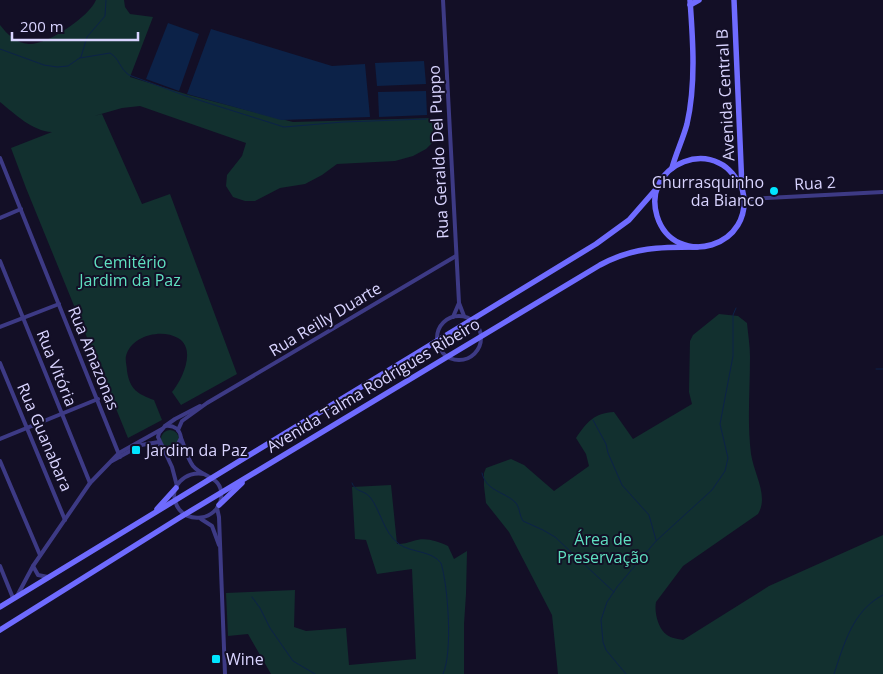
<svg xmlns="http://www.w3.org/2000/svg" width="883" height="674" font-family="'Open Sans',sans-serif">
	<rect width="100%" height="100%" fill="#130f26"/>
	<g fill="#12302f">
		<path d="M96,0h28l1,7 5,7 23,3 -23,60 59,18 104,27 138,-4 4,22 -9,9 -13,7 -18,5 -58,3 -15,11 -17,9 -25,4 -25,13h-10l-12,-4 -7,-11 1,-11 15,-19 4,-13 -106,-37 -18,2 -28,8 8,-2 40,90 28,-10 67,180 -56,31 -9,-13c10,-12 25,-43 6,-54 -17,-10 -47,-2 -52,18 -1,4 1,11 1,15 3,19 11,23 27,29l8,20 -34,18 -102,-250 -15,-40 41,-16c-20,-1 -37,-18 -52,-30v-77c7,9 16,18 29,19 18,1 60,-27 67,-44z"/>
		<path d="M719,314l19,2 9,7c1,11 3,23 3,34 0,33 -3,65 1,97 3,20 18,42 7,60l-75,52 -27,36c-2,10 2,27 11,33 4,3 11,4 16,5l86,-54 114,-51v139h-325l-6,-59 -43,-83 -23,-29 -2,-17v-13l2,-5 25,-9 13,6 30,26 35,-25 -3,-12 -10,-16c11,-16 18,-25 38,-26l19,27 59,-35 -3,-12 1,-51 3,-6z"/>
		<circle cx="170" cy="439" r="9"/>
		<path d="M391,485l6,59c7,0 10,-1 16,-3 13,-4 23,0 35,5l6,13 13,-8 -1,43 -2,30v50h-193l-23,-40 -20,2 -2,-43 69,-3 -1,37 12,4 40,-3 3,37 67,-6 -4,-90 -35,5 -11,-34 -11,-1 -3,-52z"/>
	</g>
	<g fill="#0c2248">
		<path d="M168,23l31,11 -20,57 -33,-12z"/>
		<path d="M211,29l121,37 33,-2 5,53 -89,3 -94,-26z"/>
		<path d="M424,61l2,23 -49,2 -2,-23z"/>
		<path d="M426,91l1,24 -48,2 -1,-25z"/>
	</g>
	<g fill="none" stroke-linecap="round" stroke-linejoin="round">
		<g stroke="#0c2248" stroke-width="1">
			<path d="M0,49l44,16 13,2 11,-1 13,-9 6,-20 18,-21 1,-16"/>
			<path d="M80,58l30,-5c9,5 10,16 19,22l57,21 98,31 59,-5 83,-3"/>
			<path d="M876,369h7"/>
			<path d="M593,420l13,24 2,9 14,32 27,30 7,25"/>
			<path d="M482,473c4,18 21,18 33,29 5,5 4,13 8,19l20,9 12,7 59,55"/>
			<path d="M352,483c3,9 12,7 18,14 11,14 13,35 29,47 12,9 32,6 42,19 7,23 12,89 2,111"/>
			<path d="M252,597l8,11 10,20 23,33 22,13"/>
			<path d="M626,674l-20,-24 -3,-8 -2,-22 6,-18 10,-15 39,-46 56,-51 13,-19 3,-13 -8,-34 13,-68v-41l3,-7"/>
			<path d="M834,674c10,-30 19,-64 49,-79"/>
		</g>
		<g stroke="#3d3a85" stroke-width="4">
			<path d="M443,0l16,303 5,13"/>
			<path d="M0,158l120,299"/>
			<path d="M749,199l134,-7"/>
			<path d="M0,218l21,-9"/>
			<path d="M0,261l90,222"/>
			<circle cx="459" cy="338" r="22"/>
			<path d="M453,317l6,-14"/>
			<path d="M0,327l59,-23"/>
			<path d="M0,363l65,157"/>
			<path d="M165,426l10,-7 25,-13"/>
			<path d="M178,430l4,-9 25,-18 249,-147"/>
			<path d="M181,438c4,9 6,20 12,28 10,12 31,10 28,33 -4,21 -34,26 -44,7 -10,-19 9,-36 27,-32"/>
			<path d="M0,439l98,-40"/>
			<path d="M160,445l8,4 9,-3 4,-8c-1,-9 -7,-13 -16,-12l-6,7 -1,4 14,30 5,19"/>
			<path d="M0,461l40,94"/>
			<path d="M112,461l29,-16 18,-3"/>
			<path d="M217,508l2,9 6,157"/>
			<path d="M201,519l11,7 7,19"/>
			<path d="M0,566l13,32"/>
			<path d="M33,566l5,9 10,2"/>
			<path d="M17,596l16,-30 57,-83 29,-30 43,-24"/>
		</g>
		<g stroke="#6f6bff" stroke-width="5.5">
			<path d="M734,0l8,188c16,59 -68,83 -85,28 -3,-10 -3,-21 1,-30 10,-23 39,-34 61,-23 11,5 17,15 23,25"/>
			<path d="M690,5l9,-5"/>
			<path d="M672,168c4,-15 11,-29 15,-44 9,-40 6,-83 3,-124"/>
			<path d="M219,505l23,-22"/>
			<path d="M157,509l19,-21"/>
			<path d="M0,607l596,-363 33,-24 28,-32"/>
			<path d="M0,630l179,-112 421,-253c33,-18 61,-18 97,-18"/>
		</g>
	</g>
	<g fill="#00e5ff" stroke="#130f26" stroke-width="2">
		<circle cx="774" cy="191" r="5"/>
		<rect x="131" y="445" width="10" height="10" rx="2.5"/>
		<rect x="211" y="654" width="10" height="10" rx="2.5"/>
	</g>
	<g text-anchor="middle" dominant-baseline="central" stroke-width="4" stroke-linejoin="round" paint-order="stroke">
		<g font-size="16" fill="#d9d4ff" stroke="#130f26">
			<text transform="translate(725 95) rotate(-93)">Avenida Central B</text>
			<text transform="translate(438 152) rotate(-93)">Rua Geraldo Del Puppo</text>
			<text transform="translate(815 183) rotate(-3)">Rua 2</text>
			<text transform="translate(325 319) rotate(-31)">Rua Reilly Duarte</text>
			<text transform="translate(94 358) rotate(68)">Rua Amazonas</text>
			<text transform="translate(57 368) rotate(68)">Rua Vitória</text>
			<text transform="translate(373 385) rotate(-31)">Avenida Talma Rodrigues Ribeiro</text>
			<text transform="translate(45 437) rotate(67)">Rua Guanabara</text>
		</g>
		<g font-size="16" fill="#d9d4ff" stroke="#130f26" text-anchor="start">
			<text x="764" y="182" text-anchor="end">Churrasquinho<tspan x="764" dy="18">da Bianco</tspan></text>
			<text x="146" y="450">Jardim da Paz</text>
			<text x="226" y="659">Wine</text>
		</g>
		<g font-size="16" fill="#5fe0c0" stroke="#130f26">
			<text x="130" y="262">Cemitério<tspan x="130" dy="18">Jardim da Paz</tspan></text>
			<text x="603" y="539">Área de<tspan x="603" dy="18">Preservação</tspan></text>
		</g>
	</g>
	<path d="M12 32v8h126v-8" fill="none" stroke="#d9d4ff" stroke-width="2.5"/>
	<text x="20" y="32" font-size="15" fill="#d9d4ff" stroke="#130f26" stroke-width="4" paint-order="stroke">200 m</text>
</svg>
